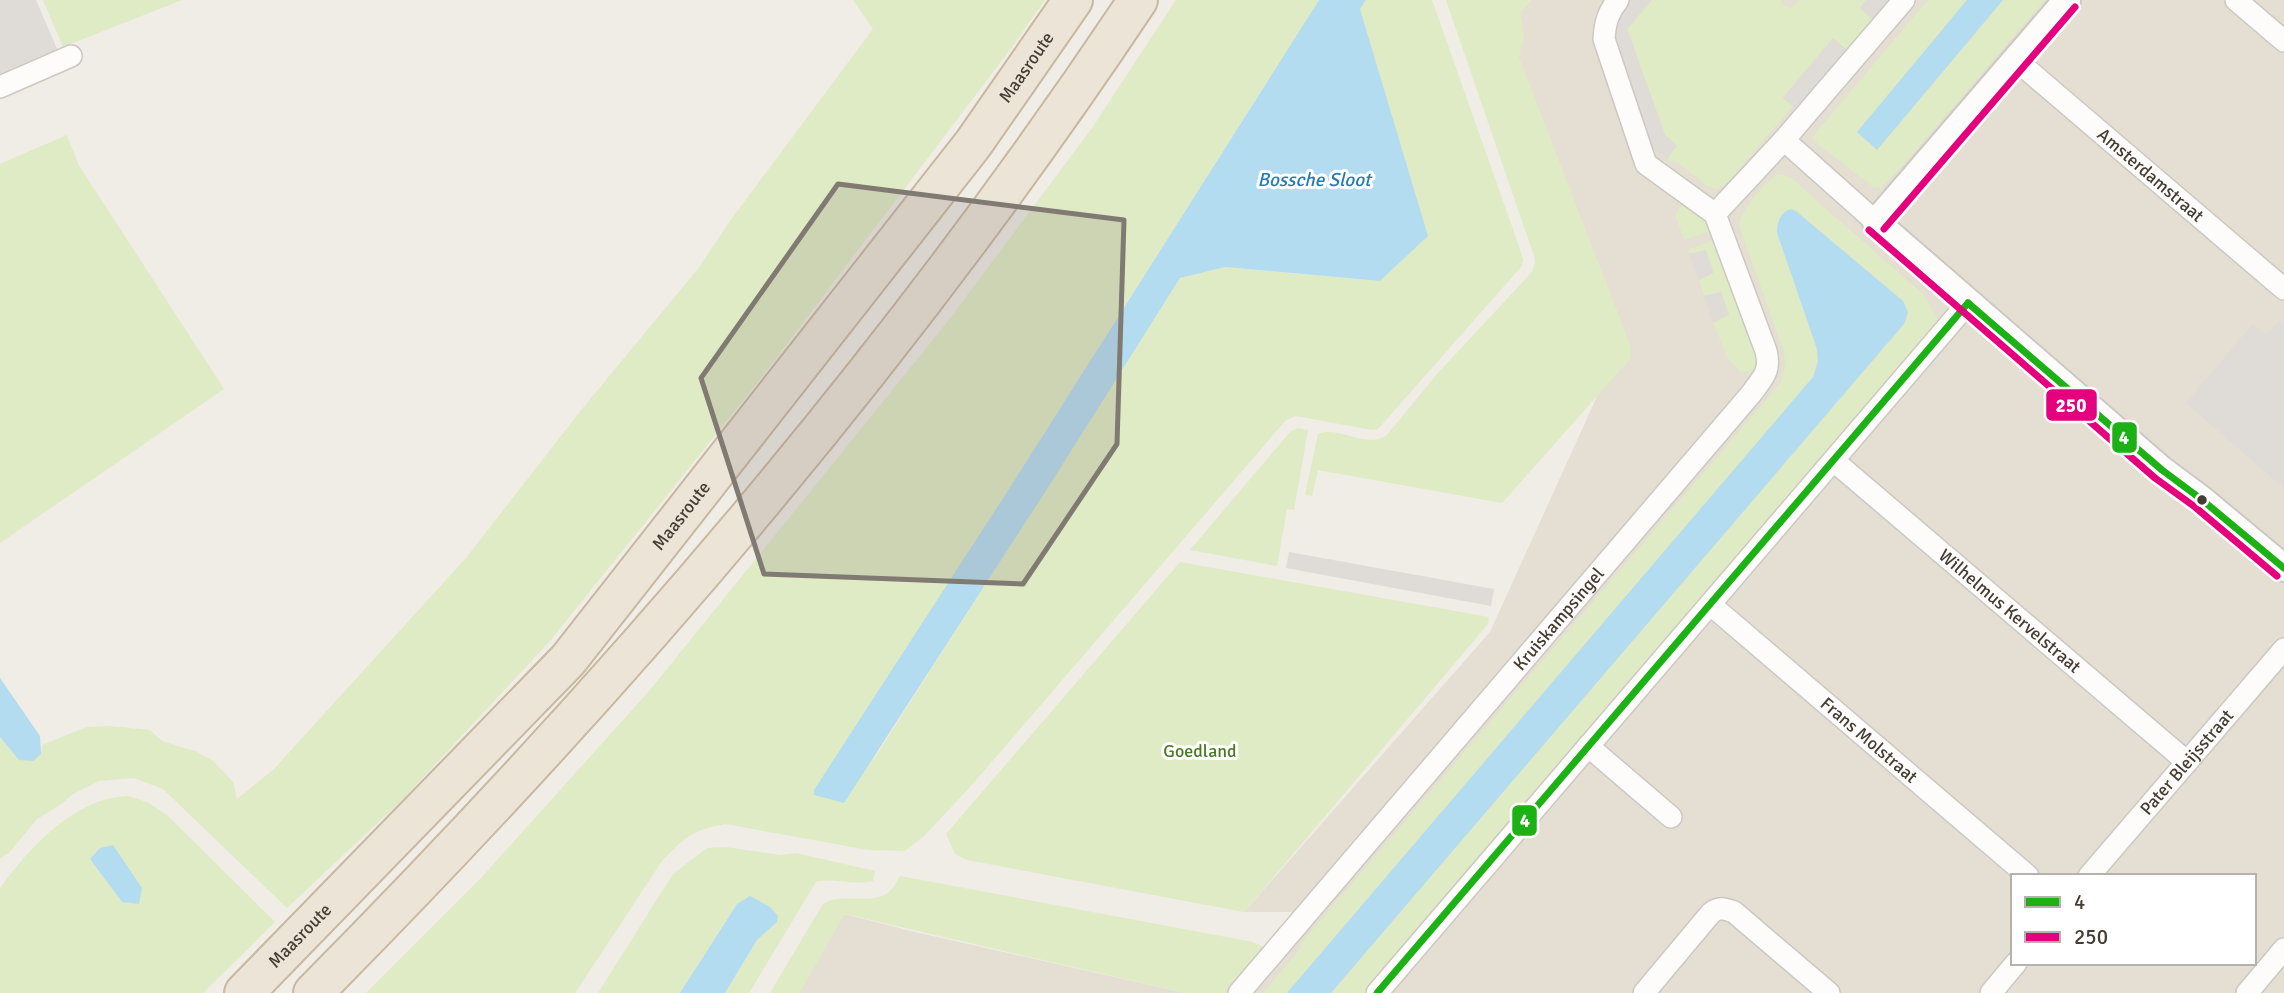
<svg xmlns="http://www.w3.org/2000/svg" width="2284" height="993" font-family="Signika,sans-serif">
	<rect width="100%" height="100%" fill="#f0ece6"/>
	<g fill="#e4ded3" fill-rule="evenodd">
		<path d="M1504,0h780v993h-1054l69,-81h-55l246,-280 125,-275 -122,-343zM2013,876h241v87h-241z"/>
		<path d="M844,914l71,18 270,61h-386z"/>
	</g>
	<g fill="#dfebc4">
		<path d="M43,0h139l-119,47z"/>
		<path d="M853,0h192l-33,47 -254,335 -208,259 -148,159 -115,108 -124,-119 -29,-11 -35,3 -26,13 -13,11 -23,14 -28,34 -9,5v-121l19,23 22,-6 1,-9 45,-18 21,-1 42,4 12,11 35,11 16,9 20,21 4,17 36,-29 193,-212 116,-149 115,-139 33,-49 143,-192z"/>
		<path d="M1176,0h143l-310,489 -137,273 308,-484 44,-11 156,14 47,-45 -68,-227 7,-9h66l89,252 2,8 -2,7 -143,162 -6,1 -76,-14 -10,4 -315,366 -46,49 -20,16 -36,-1 -144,-26c-33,6 -40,13 -63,37l-87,132h-209l115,-115 169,-188 298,-369 144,-193z"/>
		<path d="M1446,0h86l-12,13 4,24 -5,20 112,290v11l-129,145 -184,-33 -6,26 -7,-1 13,-61c21,-9 49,16 69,1l50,-61 95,-102 3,-10 -1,-6z"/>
		<path d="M1652,0h129l3,6 8,2 6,-8h68l-6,8 13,12 -26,30 -14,-12 -50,59 10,9 -66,77 -10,6 -10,-3 -34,-27 -3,3 -3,-3 10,-13 -12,-11 -38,-106z"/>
		<path d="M1928,0h39l-109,132 19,18 126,-150h42l-141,164 -23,24 -8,-1 -55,-43 -6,-7z"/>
		<path d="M67,135l11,29 146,225 -224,154v-379z"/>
		<path d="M1779,174l11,3 133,117 16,27 -3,5 -570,667h-35l575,-672 2,-9 -5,-11 -109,-92 24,149 -5,19 -526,616h-24l37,-44 1,-6 480,-561 4,-17 -1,-12 -45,-128c2,-15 27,-46 40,-51z"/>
		<path d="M1686,204l22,17 5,9 -29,10 -9,-25 5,-9z"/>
		<path d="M1716,239l42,120 -1,7 -8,6 -9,-1 -12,-12 -15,-36 16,-8 -8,-22 -17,3 -5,-17 15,-7 -8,-21 -15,3 -4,-4z"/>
		<path d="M1298,428l10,2 -14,80 -7,-1 -10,57 -87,-16 100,-118z"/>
		<path d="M1180,562l309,55 -1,7 -244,288 -277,-52 -12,-6 -9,-20z"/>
		<path d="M128,796l19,6 20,13 108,107 -72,71h-203v-105c30,-41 74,-90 128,-92z"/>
		<path d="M726,847l54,8 16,-2 79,18 -2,10c-20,5 -41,-4 -57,1l-67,111h-24l32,-53 20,-18 -40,-18 -57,89h-82l75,-119 34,-26z"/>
		<path d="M900,876l353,66 14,7 -37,44h-45l-340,-79 -46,79h-27l-1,-2 52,-87c19,-13 50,3 67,-13 4,-4 7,-10 10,-15z"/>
	</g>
	<g fill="#dfdbd6">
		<path d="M0,0h36l25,58 -61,25z"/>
		<path d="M1629,0h23l-25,29 38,106 12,11 -10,13 -17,-14 -38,-108 4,-21z"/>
		<path d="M1866,0h24l-17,20 -13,-12z"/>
		<path d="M1833,38l14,12 -50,60 -14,-12z"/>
		<path d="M1706,250l7,23 -14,7 -10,-26z"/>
		<path d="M1721,292l8,23 -16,7 -9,-26z"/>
		<path d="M2279,321l5,4v163l-98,-85 67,-79 13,11z"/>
		<path d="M1289,552l205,37 -3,17 -205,-38z"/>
	</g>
	<g fill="#b4dcf0">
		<path d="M1319,0h47l-6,9 68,227 -48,45 -155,-14 -45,11 -133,211 -203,314 -30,-8v-5l195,-301z"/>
		<path d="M1967,0h36l-126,150 -20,-18z"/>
		<path d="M1791,209l6,3 106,89 5,11 -4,12 -573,669h-44l526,-616 5,-15 -1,-13 -40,-116c0,-10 3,-21 14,-24z"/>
		<path d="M0,678l40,58 1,18 -8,7 -14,-1 -19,-23z"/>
		<path d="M113,845l29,43 -3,16 -17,-2 -32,-43 10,-11z"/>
		<path d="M750,896l20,11 8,9 -1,6 -20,18 -32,53h-45l57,-89z"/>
	</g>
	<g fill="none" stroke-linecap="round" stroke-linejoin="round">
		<g stroke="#ccc8c2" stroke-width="24">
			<g id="minor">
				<path d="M1618,0c-10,12 -13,23 -14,39l42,125 69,50"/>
				<path d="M2236,0l48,41"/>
				<path id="s1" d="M2016,60l268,229"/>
				<path d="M0,87l71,-31"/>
				<path d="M1784,140l92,82"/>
				<path id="s2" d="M1834,461l353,301"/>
				<path id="s3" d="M1711,605l317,271"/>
				<path d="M1588,746l83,71"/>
				<path id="s4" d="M2089,876l195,-227"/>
				<path id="s5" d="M1239,993l512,-599c12,-17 20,-22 15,-43l-51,-137 69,-74 120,-140"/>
				<path d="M1377,993l591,-690"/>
				<path d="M1644,993l67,-80c9,-7 14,-4 23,-1l95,81"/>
				<path d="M1991,993l25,-30"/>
				<path d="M2247,993l37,-44"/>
			</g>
		</g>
		<g stroke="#ccc8c2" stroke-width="30">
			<path id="tertiary" d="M2067,0l-191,222 286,248 39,29 83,69"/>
		</g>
		<g stroke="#c9b8a0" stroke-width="42">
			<g id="motorway">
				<path id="s6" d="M244,993l324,-333 405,-516 100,-144"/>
				<path d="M313,993c303,-306 586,-634 825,-993"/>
			</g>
		</g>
		<use href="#minor" stroke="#fdfcfb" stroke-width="21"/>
		<use href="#tertiary" stroke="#fdfcfb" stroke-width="26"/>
		<use href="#motorway" stroke="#ece4d7" stroke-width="38"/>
		<g stroke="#fff" stroke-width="12">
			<g id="bus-1">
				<path d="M1968,303l194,167 39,29 83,69"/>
				<path d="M1377,993l591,-690"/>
			</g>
		</g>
		<g stroke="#fff" stroke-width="12">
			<g id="bus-2">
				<path d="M1884,229l191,-222"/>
				<path d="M1869,230l286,248 40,29 82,69"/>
			</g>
		</g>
		<use href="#bus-1" stroke="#1cb114" stroke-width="7"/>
		<use href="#bus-2" stroke="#e5007d" stroke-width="7"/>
	</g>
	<path fill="#817a72" fill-opacity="0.2" stroke="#817a72" stroke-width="5" stroke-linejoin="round" d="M838,184l286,36 -7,224 -94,140 -259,-10 -63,-196z"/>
	<circle fill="#453d33" stroke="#fff" stroke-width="2.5" cx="2202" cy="500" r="6"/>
	<g text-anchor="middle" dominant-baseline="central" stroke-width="6" stroke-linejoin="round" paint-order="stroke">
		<g font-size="18" fill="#453d33" stroke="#fff">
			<text stroke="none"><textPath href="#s6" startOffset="1214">Maasroute</textPath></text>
			<text stroke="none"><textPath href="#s1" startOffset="177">Amsterdamstraat</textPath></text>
			<text stroke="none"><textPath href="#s6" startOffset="648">Maasroute</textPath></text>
			<text stroke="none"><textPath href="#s2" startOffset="231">Wilhelmus Kervelstraat</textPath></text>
			<text stroke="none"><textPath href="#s5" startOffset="492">Kruiskampsingel</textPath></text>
			<text stroke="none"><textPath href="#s3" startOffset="208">Frans Molstraat</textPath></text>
			<text stroke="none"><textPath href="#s4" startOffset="150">Pater Bleijsstraat</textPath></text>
			<text stroke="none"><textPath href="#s6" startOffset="80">Maasroute</textPath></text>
		</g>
		<g font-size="18" fill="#497a22" stroke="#fff">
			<text x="1200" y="751">Goedland</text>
		</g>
		<g font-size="19" font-style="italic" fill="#247db0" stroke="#fff">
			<text x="1314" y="180">Bossche Sloot</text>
		</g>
	</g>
	<g stroke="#fff" stroke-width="2.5">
		<rect x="2045" y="388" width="53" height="34" rx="7" fill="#e5007d"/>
		<rect x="2111" y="421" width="27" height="33" rx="7" fill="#1cb114"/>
		<rect x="1511" y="804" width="27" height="33" rx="7" fill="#1cb114"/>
	</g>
	<g font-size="19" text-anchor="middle" font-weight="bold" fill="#fff">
		<text x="2071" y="412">250</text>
		<text x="2124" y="444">4</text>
		<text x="1525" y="827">4</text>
	</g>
	<rect x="2011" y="874" width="245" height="91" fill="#ffffff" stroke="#b5b1ad" stroke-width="2"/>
	<rect x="2025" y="897" width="35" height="10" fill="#1cb114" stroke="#b5b1ad" stroke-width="2"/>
	<text x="2074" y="909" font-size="21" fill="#453d33">4</text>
	<rect x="2025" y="932" width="35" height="10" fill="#e5007d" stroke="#b5b1ad" stroke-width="2"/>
	<text x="2074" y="944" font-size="21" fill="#453d33">250</text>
</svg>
